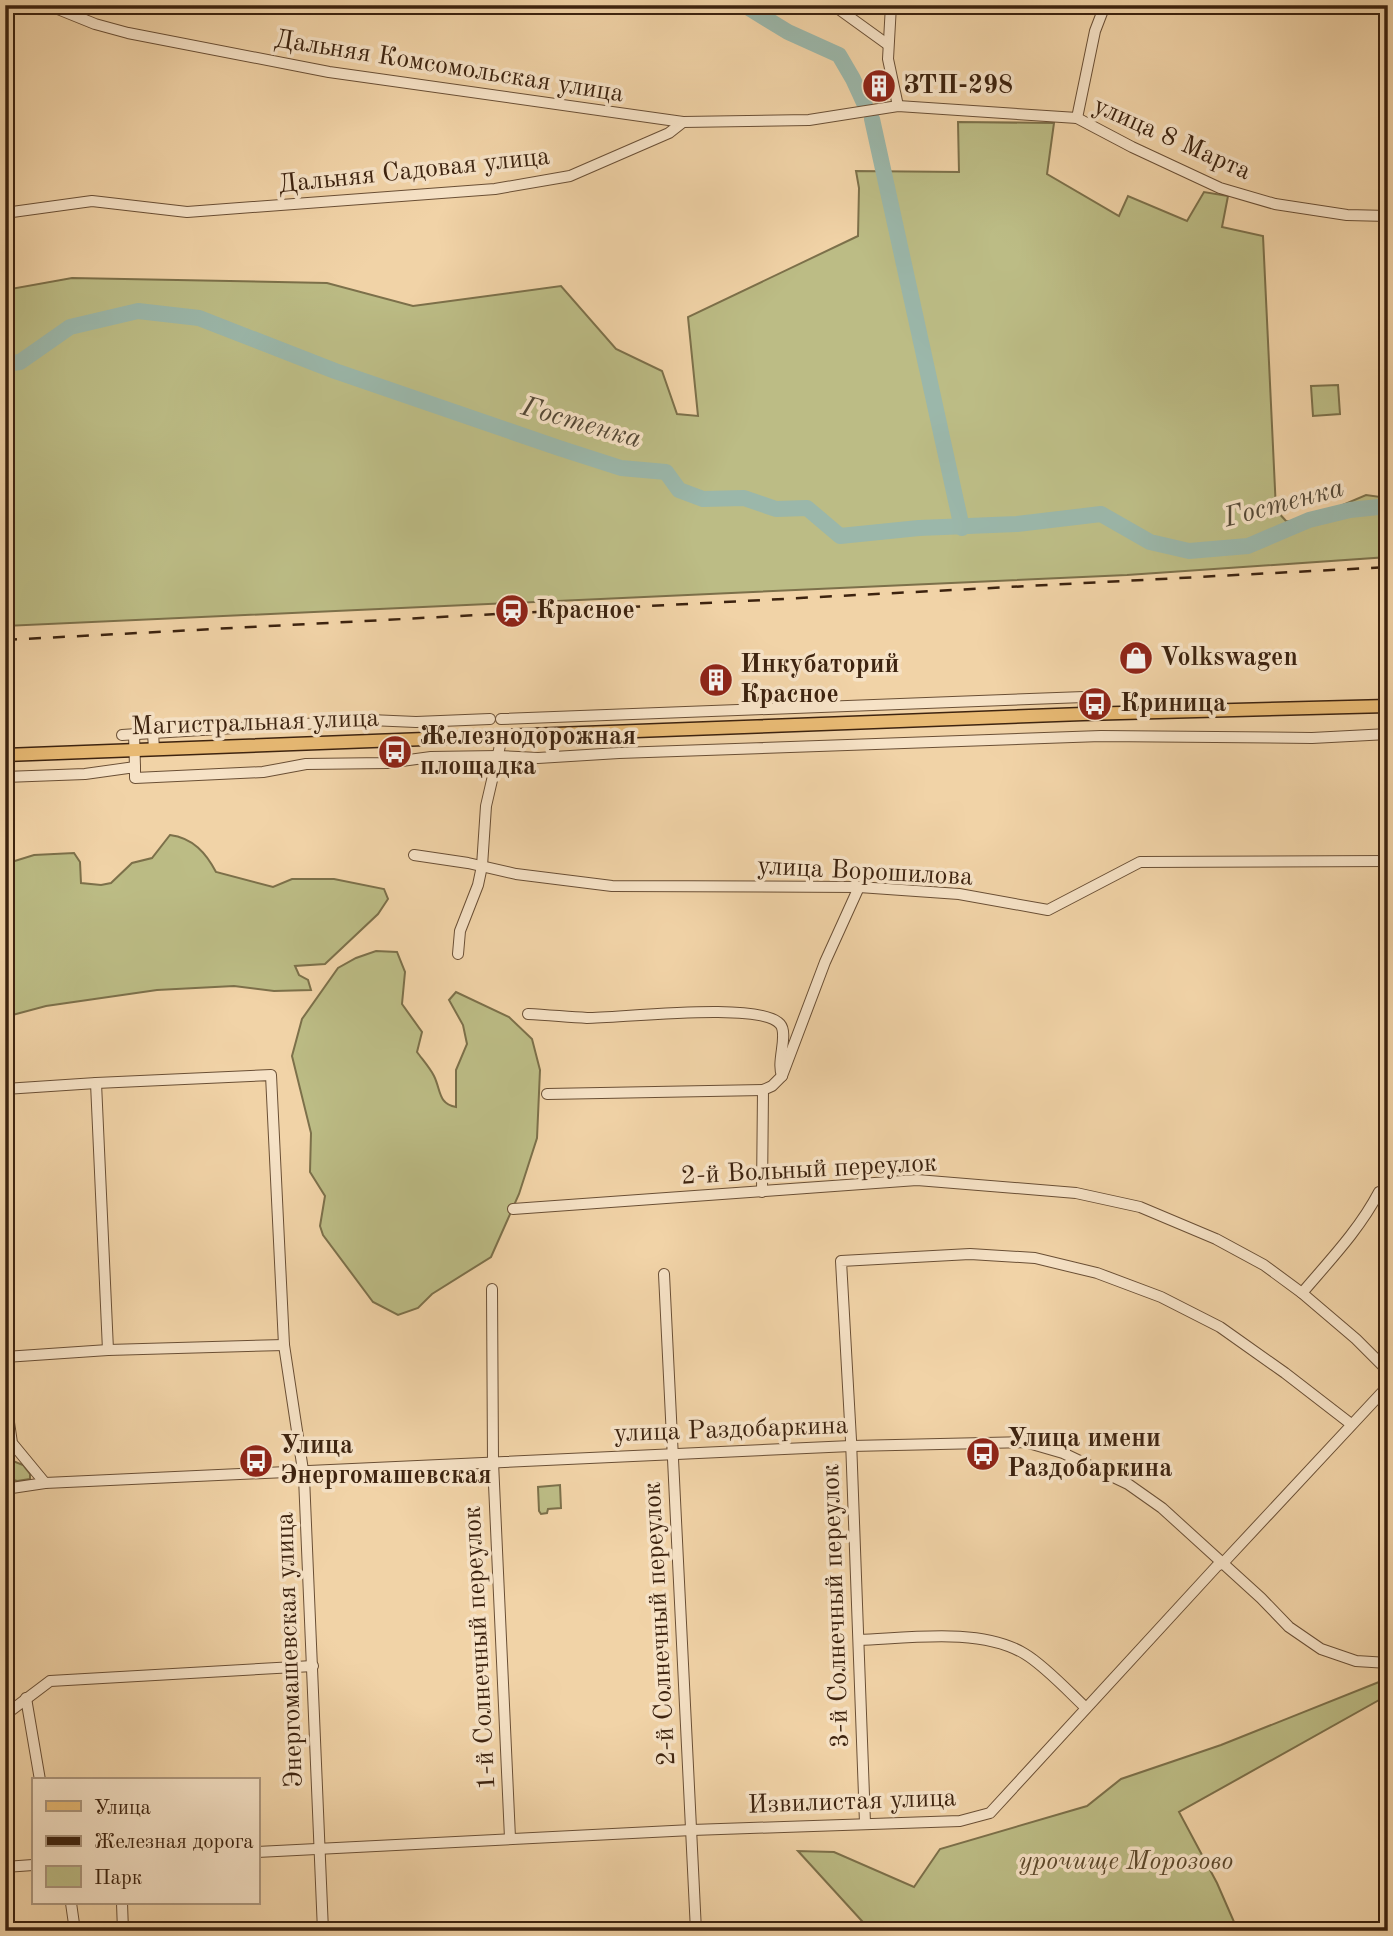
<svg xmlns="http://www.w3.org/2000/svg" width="1393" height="1936" font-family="'Old Standard TT',serif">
	<rect width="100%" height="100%" fill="#f1d3a7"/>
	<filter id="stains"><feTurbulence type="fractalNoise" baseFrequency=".00286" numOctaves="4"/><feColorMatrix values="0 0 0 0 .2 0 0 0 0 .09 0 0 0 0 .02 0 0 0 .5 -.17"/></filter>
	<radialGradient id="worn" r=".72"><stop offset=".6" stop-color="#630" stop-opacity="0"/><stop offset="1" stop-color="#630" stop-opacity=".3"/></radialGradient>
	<g fill="#bcbc85" stroke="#7c704a" stroke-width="2">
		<path d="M958,122l96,1 -7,51 72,42 9,-20 59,25 17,-29 24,4 -6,31 41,9 13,274 10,11 17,1 63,-27 22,3v59l-261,18 -1122,51v-336l67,-12 255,5 86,23 148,-20 55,63 46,22 15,43 21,2 -10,-99 170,-81 1,-48 -3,-17 103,1z"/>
		<path d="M1338,385l2,29 -27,2 -2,-30z"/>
		<path d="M170,835c23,3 36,18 46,37l57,15 19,-8h42l50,10 4,10 -10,15 -53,50 -30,2 4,9 9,5 3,10 -37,1 -40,-5 -77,4 -111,16 -41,11v-153l29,-9 40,-2 6,9 1,21 20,2 10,-2 21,-20 20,-5z"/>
		<path d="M376,951l21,1 8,20 -3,32 20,28 -5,20c5,7 13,16 17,24 7,14 4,28 22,31v-37l11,-26 -4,-19 -14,-25 7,-8 53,25 23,22 8,31 -3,68 -18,56 -28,63 -59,37 -14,14 -20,7 -25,-13 -50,-67 -3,-9 5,-30 -15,-24 1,-39 -19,-77 10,-37 36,-51 18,-10z"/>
		<path d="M13,1461l10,4 7,9v5l-13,2 -6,-2c-4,-8 -5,-12 2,-18z"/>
		<path d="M560,1485l1,23 -13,1 -1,4 -6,1 -2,-3 -1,-24z"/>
		<path d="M1384,1680l4,4v11l-209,117 38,71 21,48h-367l-73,-80 36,1 80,35 26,-38 147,-43 34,-27 100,-34z"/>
	</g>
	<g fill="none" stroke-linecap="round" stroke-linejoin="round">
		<g stroke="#9bb7aa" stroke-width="16">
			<path d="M744,5l44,27 51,23 14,24 12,26"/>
			<path d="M872,119l90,409"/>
			<path d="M5,364l15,-2 50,-35 68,-16 61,7 136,53 224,77 62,20 45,4 13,18 24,9 41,-1 32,11 31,-1 33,28 79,-8 98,-4 84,-10 49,28 39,9 59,-5 61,-26 41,-10 38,-4"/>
		</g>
		<g stroke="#6a4f35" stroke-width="12">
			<g id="minor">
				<path d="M48,5l47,19 33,9 201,39 354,50 126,-2 89,-14 179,12 55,29 88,41 55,16 72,11 41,1"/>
				<path d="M833,5l54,39"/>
				<path d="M891,5l-3,54 10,47"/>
				<path d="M1077,118l18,-87 10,-26"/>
				<path d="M5,213l87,-12 95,11 308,-23 75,-13 99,-43 14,-11"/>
				<path d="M501,719l583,-22 -1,17"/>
				<path d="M134,734l1,33"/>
				<path d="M122,735l31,-2"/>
				<path d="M154,749l-1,-16 217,-13 46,2 74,-3"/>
				<path d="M5,777l80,-3 50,-7v11l128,-6 43,-8 81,-1 44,-6 67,-1 40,2 81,-5 482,-17 211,2 76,-4"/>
				<path d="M414,855l54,8 48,11 96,12 247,1 100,7 89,16 92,-48 248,-1"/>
				<path d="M458,954l2,-23 18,-46 4,-19 4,-60 16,-69"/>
				<path d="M528,1014c20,1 40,3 59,4 35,0 173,-17 193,6 9,10 -4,37 2,52"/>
				<path d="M96,1083l12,267"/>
				<path d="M5,1089l91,-6 175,-8 13,270 20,132 19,454"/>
				<path d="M547,1094l216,-4"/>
				<path d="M762,1192l1,-102 9,-4 10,-10 43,-114 34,-75"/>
				<path d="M513,1209l404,-29 159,13 64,14 76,32 48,26 38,28 54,46 32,32"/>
				<path d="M664,1274l32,657"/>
				<path d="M492,1289l1,173 17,376"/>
				<path d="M1302,1293c28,-33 57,-63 77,-101"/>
				<path d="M5,1357l103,-7 176,-5"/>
				<path d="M5,1395l7,48 33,40"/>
				<path d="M5,1489l40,-6 806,-37 174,-4 38,11 65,31 34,24 99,90 28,29 32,22 35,12 32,2"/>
				<path d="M859,1640c50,-2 122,-13 166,14 20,12 44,38 61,54"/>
				<path d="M26,1698l14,82"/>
				<path d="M5,1715l45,-34 263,-15"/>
				<path d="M865,1823l-14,-383 -10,-179 129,-7 65,4 62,15 64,24 59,30 65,46 66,51"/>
				<path d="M257,1852l435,-22 268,-9 30,-8 227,-247 6,-3 165,-177"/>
				<path d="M5,1867l28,-2"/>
				<path d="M71,1903l4,28"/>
				<path d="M122,1903l1,28"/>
			</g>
		</g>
		<g stroke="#3d230f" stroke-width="15">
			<path id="major" d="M5,755l1078,-41 305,-8"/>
		</g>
		<use href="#minor" stroke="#f6e2c6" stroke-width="10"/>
		<use href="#major" stroke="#e8ba74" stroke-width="12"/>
		<path stroke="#3d230f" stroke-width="2.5" stroke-dasharray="12 12" stroke-linecap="butt" d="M5,640l1383,-73"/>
	</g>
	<defs>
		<g id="building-disc" transform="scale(1.75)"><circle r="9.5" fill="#8f2418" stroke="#f6e2c6"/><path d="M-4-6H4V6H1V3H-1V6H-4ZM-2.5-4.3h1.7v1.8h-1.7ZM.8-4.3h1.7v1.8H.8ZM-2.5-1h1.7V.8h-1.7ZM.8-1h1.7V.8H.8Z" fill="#fff"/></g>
		<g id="station-disc" transform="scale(1.75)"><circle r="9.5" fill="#8f2418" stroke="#f6e2c6"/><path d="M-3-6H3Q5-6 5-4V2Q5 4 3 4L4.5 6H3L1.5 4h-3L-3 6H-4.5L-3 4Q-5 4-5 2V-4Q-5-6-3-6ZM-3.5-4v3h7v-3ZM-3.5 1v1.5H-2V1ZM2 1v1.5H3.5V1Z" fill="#fff"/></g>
		<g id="shop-disc" transform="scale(1.75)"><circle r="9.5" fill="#8f2418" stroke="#f6e2c6"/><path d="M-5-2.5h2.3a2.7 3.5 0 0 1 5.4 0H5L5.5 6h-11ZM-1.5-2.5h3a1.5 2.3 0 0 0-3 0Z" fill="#fff"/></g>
		<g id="bus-disc" transform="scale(1.75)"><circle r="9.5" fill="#8f2418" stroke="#f6e2c6"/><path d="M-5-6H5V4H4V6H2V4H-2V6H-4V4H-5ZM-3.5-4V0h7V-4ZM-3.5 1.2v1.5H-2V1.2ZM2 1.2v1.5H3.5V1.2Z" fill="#fff"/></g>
	</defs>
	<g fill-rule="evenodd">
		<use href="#building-disc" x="879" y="86"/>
		<use href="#station-disc" x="512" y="611"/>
		<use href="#shop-disc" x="1136" y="658"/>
		<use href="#building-disc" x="716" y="680"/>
		<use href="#bus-disc" x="1095" y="704"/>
		<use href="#bus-disc" x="395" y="752"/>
		<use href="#bus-disc" x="983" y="1454"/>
		<use href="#bus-disc" x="256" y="1461"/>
	</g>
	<g text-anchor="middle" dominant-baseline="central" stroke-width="7" stroke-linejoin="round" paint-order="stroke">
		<g font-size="26" fill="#3d230f" stroke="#f6e2c6">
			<text transform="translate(449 67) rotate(9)">Дальняя Комсомольская улица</text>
			<text transform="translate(1172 139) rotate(24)">улица 8 Марта</text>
			<text transform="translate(414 171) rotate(-6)">Дальняя Садовая улица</text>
			<text transform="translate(255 723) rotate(-2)">Магистральная улица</text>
			<text transform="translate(865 872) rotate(3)">улица Ворошилова</text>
			<text transform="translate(809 1170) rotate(-3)">2-й Вольный переулок</text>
			<text transform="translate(731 1430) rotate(-2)">улица Раздобаркина</text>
			<text transform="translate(836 1606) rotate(-92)">3-й Солнечный переулок</text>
			<text transform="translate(660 1624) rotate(-93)">2-й Солнечный переулок</text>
			<text transform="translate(480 1648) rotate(-93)">1-й Солнечный переулок</text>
			<text transform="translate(290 1650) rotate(-92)">Энергомашевская улица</text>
			<text transform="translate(852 1802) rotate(-2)">Извилистая улица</text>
		</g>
		<g font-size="26" font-weight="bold" fill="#3d230f" stroke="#f6e2c6" text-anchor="start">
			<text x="903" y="86">ЗТП-298</text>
			<text x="536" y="611">Красное</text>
			<text x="1160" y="658">Volkswagen</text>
			<text x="740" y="665">Инкубаторий<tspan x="740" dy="30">Красное</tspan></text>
			<text x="1120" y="704">Криница</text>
			<text x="420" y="737">Железнодорожная<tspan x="420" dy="30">площадка</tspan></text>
			<text x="1007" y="1439">Улица имени<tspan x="1007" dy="30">Раздобаркина</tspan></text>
			<text x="280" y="1446">Улица<tspan x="280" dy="30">Энергомашевская</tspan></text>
		</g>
		<g font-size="26" font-style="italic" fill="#5d492c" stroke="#f6e2c6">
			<text x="1126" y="1862">урочище Морозово</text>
		</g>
		<g font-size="28" font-style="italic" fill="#544836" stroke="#f6e2c6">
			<text transform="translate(581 424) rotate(16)">Гостенка</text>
			<text transform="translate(1284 504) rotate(-15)">Гостенка</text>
		</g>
	</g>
	<rect width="1393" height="1936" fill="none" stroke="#f1d3a7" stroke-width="28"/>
	<rect x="7" y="7" width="1379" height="1922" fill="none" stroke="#3d230f" stroke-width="3.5"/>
	<rect x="14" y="14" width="1365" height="1908" fill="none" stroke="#3d230f" stroke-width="2"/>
	<rect x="32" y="1778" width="228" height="126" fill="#f6e2c6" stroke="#ac967d" stroke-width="2"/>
	<rect x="46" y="1801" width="35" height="10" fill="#e8ba74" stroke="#ac967d" stroke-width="2"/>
	<text x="94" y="1814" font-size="21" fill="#3d230f">Улица</text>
	<rect x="46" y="1836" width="35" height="10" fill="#3d230f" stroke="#ac967d" stroke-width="2"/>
	<text x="94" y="1848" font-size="21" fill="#3d230f">Железная дорога</text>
	<rect x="46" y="1866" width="35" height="21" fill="#bcbc85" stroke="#ac967d" stroke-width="2"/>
	<text x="94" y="1884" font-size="21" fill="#3d230f">Парк</text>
	<rect width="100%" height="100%" filter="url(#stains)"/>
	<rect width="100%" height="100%" fill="url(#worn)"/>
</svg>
